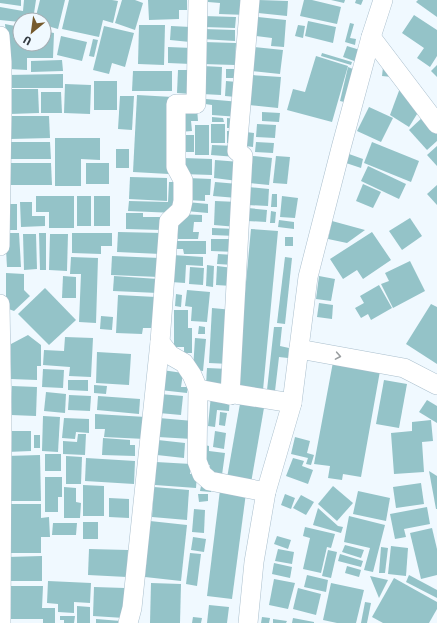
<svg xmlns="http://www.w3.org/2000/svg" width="437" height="623" font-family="'Fira Sans',sans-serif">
	<rect width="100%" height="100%" fill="#f0f9ff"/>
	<g fill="#94c3c8">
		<path d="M0,0h21v6l-21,-3z"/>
		<path d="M24,0h12l-3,20h-13v2l-20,-2v-13l23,4z"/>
		<path d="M40,0h25l-7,29 -14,-4v-5h-9z"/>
		<path d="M69,0h43l6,1 -5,22 -10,-3 -4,17 -37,-8z"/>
		<path d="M122,0h13l8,3 -8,27 -20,-7z"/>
		<path d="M148,0h39v10h-8v9l-30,1z"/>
		<path d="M208,0h39v15l-28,-1 1,-11 -12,-1z"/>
		<path d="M259,0l29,1 -1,15 -29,-3z"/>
		<path d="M304,0h8l29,7 -4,17 -37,-8z"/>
		<path d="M331,0h14l-1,3z"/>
		<path d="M356,0h7l-2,5 -6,-2z"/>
		<path d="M418,0h19v17l-21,-15z"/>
		<path d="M414,15l23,15v26l-7,11 -13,-9 7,-10 -22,-15z"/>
		<path d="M203,16l33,1 -1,11 -32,-1z"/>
		<path d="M258,17l28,3 -2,27 -13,-1 1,-8 -16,-2z"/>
		<path d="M308,21l28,6 -3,16 -28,-7z"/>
		<path d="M350,23l4,1 -4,14 6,1 -1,6 -10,-3z"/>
		<path d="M5,24l15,3v17h24v-13l10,2 -1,25h-26v12l-18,-1z"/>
		<path d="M139,25h26l-1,40 -26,-1z"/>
		<path d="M298,25l7,1 -2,12 -8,-2z"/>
		<path d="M104,26l30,7 -9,34 -13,-4 -3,11 -16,-4z"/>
		<path d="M171,26l20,1 -1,15 -20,-2z"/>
		<path d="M203,29l32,1v11l-33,-2z"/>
		<path d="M61,36l26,6 -5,19 -25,-6z"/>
		<path d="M93,39l5,1 -4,17 -5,-1z"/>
		<path d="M203,42l33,1 -1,22 -33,-1z"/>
		<path d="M347,46l13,4 -3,12 -14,-5z"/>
		<path d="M168,47l24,1 -1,16 -23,-1z"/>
		<path d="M254,47l29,3 -3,24 -29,-3z"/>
		<path d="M322,53l30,9 -1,3 -30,-9z"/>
		<path d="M316,56l32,10 -16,56 -45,-12 6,-21 12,3z"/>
		<path d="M62,60l1,11 -32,1v-11z"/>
		<path d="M437,65v12l-6,-6z"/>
		<path d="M203,66l19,1 -1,28 -19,-1z"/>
		<path d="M348,67l5,2 -9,33 -4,-1z"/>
		<path d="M383,67l9,10 -10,-1z"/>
		<path d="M226,69h11l-1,9h-10z"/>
		<path d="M178,70h13v24l-14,-1z"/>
		<path d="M133,71h39v20h-40z"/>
		<path d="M63,74v14h-56v-13z"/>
		<path d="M251,75l30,2 -3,31 -29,-3z"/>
		<path d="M403,80l19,26 -13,21 -19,-12z"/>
		<rect x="94" y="81" width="23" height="29"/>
		<path d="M226,81l11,1 -1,15 -11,-1z"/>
		<path d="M65,84l26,1 -1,29 -26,-1z"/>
		<path d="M10,89h28l1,24 -29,1z"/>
		<path d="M41,92h20l1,21h-21z"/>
		<path d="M137,95l36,2 -4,77 -36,-2z"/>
		<path d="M120,96h14l-2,34 -14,-1z"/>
		<path d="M206,99l34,3 -1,15 -27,-2v-10l-7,-1z"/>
		<path d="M369,107l24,11 -12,24 -24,-11z"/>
		<path d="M197,108l1,13h-7l1,10 -13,1 -1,-23z"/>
		<path d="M262,112l18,1 -1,9 -17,-1z"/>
		<path d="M425,115l12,14v12l-10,9 -18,-20z"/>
		<path d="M10,116h39l1,22 -40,1z"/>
		<path d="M212,117l11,1 1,4h-12z"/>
		<path d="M227,118l10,1v9h-10z"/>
		<rect x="211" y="124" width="14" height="19"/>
		<path d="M257,124l19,1 -1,13 -19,-1z"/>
		<rect x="195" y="125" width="14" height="30"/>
		<rect x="227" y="131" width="9" height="12"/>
		<path d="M246,132l8,1 -1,14 -8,-1z"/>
		<rect x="180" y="135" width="14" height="17"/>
		<path d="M55,138h45v22l-19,-1v27h-26z"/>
		<path d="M8,142h42l1,17h-42z"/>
		<path d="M256,142l18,1 -1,10 -18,-1z"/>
		<path d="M372,142l47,19 -8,21 -47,-19z"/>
		<path d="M212,145l24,1v11l-25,-2z"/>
		<path d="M437,146v20l-10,-11z"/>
		<rect x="116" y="149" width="13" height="19"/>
		<path d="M349,154l14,5 -2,9 -15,-5z"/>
		<path d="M253,156l19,2 -3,27 -19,-2z"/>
		<path d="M276,156l14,1 -3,27 -14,-1z"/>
		<path d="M183,158l29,1v16l-30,-1z"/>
		<path d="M215,160l25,2 -2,19 -24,-3z"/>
		<path d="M7,163h44l1,22h-45z"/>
		<rect x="86" y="163" width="23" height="21"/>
		<path d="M368,166l38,18 -7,15 -38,-18z"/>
		<path d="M130,177l37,1v23l-38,-2z"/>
		<path d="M188,178l23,1 -1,16h-5v6l-18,-1z"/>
		<path d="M169,182h7l-1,31 -47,-2 1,-10 39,1z"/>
		<path d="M215,182l23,2 -1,14 -24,-2z"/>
		<path d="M363,184l18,8 -8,16 -17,-7z"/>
		<path d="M437,185v20l-10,-11z"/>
		<path d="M248,187l21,2 -1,17 -21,-1z"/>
		<path d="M272,194h5v13h-6z"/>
		<path d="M36,196h38v32h-25v-16h-13z"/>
		<rect x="77" y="196" width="14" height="30"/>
		<rect x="94" y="196" width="16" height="30"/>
		<path d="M282,196l16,2 -3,20 -15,-1z"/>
		<path d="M215,201l23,1 -1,25 -23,-2z"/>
		<path d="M20,202h12v14h13v10l-24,1z"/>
		<path d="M187,202l21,2v9l-22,-2z"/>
		<rect x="5" y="204" width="12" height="26"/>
		<path d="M248,208l19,2 -1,12 -19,-1z"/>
		<path d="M271,211l5,1 -1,11h-5z"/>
		<path d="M126,213h17v4h19v13l-36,-1z"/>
		<path d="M178,214l24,1v7h-8l-1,10h6l-1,7h-20z"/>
		<path d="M410,218l12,18 -20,14 -13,-19z"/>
		<path d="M279,220l15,2v7l-16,-2z"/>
		<path d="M332,221l33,9 -18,13 -19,-4z"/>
		<path d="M212,228l24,1v7l-24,-1z"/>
		<path d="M251,229l27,2 -15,159 -27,-2z"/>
		<path d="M118,232l44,1 -1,21 -44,-2z"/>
		<path d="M372,232l19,28 -28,19 -6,-9 -14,9 -13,-20z"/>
		<path d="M5,233h14l2,34h-14z"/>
		<path d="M39,233h7v37h-6z"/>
		<path d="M72,233h40v13h-11v8l-29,-1z"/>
		<path d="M23,234h13l1,35 -13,1z"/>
		<path d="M50,234h18l-1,37 -18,-1z"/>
		<rect x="285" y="237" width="8" height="9"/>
		<path d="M211,239h25v13l-25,-1z"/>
		<path d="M173,241h33v13h-22l-1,-5h-10z"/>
		<path d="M218,254l16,1v10l-17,-1z"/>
		<path d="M173,255l30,2v9l-17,-1 -1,18 -14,-1z"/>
		<path d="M112,256l48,2 -1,19 -48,-2z"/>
		<path d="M71,257l27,1 -2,65 -17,-1 2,-48h-11z"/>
		<path d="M285,257l7,1 -7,66 -8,-1z"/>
		<path d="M410,261l15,30 -32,17 -12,-24 8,-3 -4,-8z"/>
		<path d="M207,265l7,1 -1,21 -7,-1z"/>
		<path d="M217,266l16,2 -1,18 -16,-1z"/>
		<path d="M190,267l14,1 -1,17 -14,-1z"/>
		<path d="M6,273l18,1v16l6,6 -16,15 -8,-3z"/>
		<path d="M63,276l13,1v21h-14z"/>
		<path d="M114,276l44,3v14l-45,-2z"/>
		<path d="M319,276l16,3 -4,22 -15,-2z"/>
		<path d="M379,285l13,23 -21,12 -3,-6 -7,4 -6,-10 9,-5 -4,-7z"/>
		<path d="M45,288l31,32 -27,25 -31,-31z"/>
		<path d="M187,290l23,2 -3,30 -16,-1 1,-14 -7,-1z"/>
		<path d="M176,294l6,1 -1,12 -6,-1z"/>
		<path d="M118,295l38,2 -1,31h-12l-1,6 -26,-1z"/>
		<path d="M319,303l14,2 -1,14 -15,-2z"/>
		<path d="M431,304l6,3v57l-31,-20z"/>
		<path d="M212,308l21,2 -3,54 -21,-1z"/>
		<path d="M174,310h14v18h4v25h-8v-6h-10z"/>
		<path d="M101,316l12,1 -1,13 -12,-1z"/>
		<path d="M199,326l6,1v7h-7z"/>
		<path d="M274,327h8l-2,19 9,2 -1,10 -9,-1 -4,34 -8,-1z"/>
		<path d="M28,335l13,10v21h-4v14l-26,-1v-35z"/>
		<path d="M65,337l28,1 -2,39 -22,-1 1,-9 -27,-2 1,-15 20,1z"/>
		<path d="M195,338l11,1 -3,32 -10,-1z"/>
		<path d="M97,352l34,2 -2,31 -33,-2z"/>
		<path d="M333,362l47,9 -19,106 -18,-3 -1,6 -14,-2 2,-12 -16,-2z"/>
		<path d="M207,368l22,1 -1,18 -22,-2z"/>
		<path d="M43,369l21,1 -1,18 -21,-1z"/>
		<path d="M162,370l21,3 -2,14h7l-1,6 -27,-3z"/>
		<path d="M68,380h20v11l-20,-1z"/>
		<path d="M384,380l23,4 -8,44 -23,-4z"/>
		<path d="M94,385l13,1 -1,8 -12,-1z"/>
		<path d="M12,386l25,1 -1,29 -25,-1z"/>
		<path d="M46,392l20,2 -1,19 -21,-2z"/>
		<path d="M160,394l23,2 -2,19 -22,-2z"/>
		<path d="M69,395l22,1 -1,15 -22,-1z"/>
		<path d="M211,395l19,2 -1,14 -12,-1 -2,17 -7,-1z"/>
		<path d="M98,396l42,3 -1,15 -42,-4z"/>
		<path d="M241,398l24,4 -14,81 -24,-5z"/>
		<path d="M427,400l10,6v17l-18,-11z"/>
		<path d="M220,412l7,1 -2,13 -6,-1z"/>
		<path d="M95,414l51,3 -1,22 -41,-2 1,-8h-10z"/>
		<path d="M43,416l17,1 -2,35 -16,-1z"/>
		<path d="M64,418l25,1v14l-13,-1 -1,7 -13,-1z"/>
		<path d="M159,418l34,3 -1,18 -34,-2z"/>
		<path d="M431,420l2,21 -11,1 2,30 -30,2 -3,-41 21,-2v-9z"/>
		<path d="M7,431h24v20l-24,1z"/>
		<path d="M215,431l11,2 -2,16 -11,-2z"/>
		<path d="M78,434h8l-1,21 -22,-1v-13l14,1z"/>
		<rect x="34" y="435" width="6" height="13"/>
		<path d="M295,437l15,4 -3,12 7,2 -3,10 -5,-1 2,-6 -17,-4z"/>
		<path d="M103,438l27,2v5h5v11l-33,-1z"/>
		<path d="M158,440l27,3 -1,15 -27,-3z"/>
		<path d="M205,445l4,1v5l16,2 -3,22 -13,-1 1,-9h-7z"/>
		<rect x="45" y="454" width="16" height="17"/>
		<path d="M40,455l1,46h-34l-1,-45z"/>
		<path d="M66,456l16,1 -1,27h-15z"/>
		<path d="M86,458l49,3 -1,23 -49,-3z"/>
		<path d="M293,458l11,3 -2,5 11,4 -5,14 -22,-8z"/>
		<path d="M156,462l35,2 -1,10h7l-1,14 -41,-3z"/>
		<path d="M429,471l8,5v33h-1z"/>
		<path d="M45,477h17v20h-4v15h-13z"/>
		<path d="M421,483l3,21 -28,4 -3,-21z"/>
		<path d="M83,485l21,1v30h-21z"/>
		<path d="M201,486l11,2 -1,4 -11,-1z"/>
		<path d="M333,486l20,17 -16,18 -19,-17z"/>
		<path d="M64,487l12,1v14l5,1 -1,15h-16z"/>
		<path d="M154,487l35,3 -2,30 -35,-3z"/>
		<path d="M220,490l26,3 -14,106 -25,-3z"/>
		<path d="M358,491l32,7 -4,23 -33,-7z"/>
		<path d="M198,494h10v7l-9,1z"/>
		<path d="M285,494l10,4 -4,11 -10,-4z"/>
		<path d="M301,495l13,7 -8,13 -13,-7z"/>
		<path d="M109,498l20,1v19l-20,-1z"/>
		<path d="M7,504h34v14l8,-1 1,20h-9v16h-34z"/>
		<path d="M427,507l3,17 -26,5 2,8 -11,2 -5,-25z"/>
		<path d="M318,508l20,18 5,1 -2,6 -28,-8z"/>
		<path d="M194,509l11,1 -1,23 -12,-1z"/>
		<path d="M349,516l36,9 -12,47 -9,-2 6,-22 -26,-6z"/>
		<path d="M150,521l37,4 -6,56 -36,-4z"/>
		<rect x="83" y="522" width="15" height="17"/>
		<path d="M53,523h24l-1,12h-24z"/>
		<path d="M305,527l30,7 -4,14 -4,-1 -6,26 -18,-4 7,-31 -7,-2z"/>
		<path d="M432,528l5,21v26l-16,4 -11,-46z"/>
		<path d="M277,536l14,4 -3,9 -14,-5z"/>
		<path d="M193,537l13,2 -2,13 -13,-2z"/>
		<path d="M345,545l19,5 -3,8 -19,-6z"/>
		<path d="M391,546l17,2 -2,28 -18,-2z"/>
		<path d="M381,547l7,1 -3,25h-6z"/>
		<path d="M89,549l39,1 -1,27 -39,-2z"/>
		<path d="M278,549l16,3 -2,12 -17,-3z"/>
		<path d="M328,550l9,2 -6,26 -9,-2z"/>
		<path d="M190,553l11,1 -4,32 -11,-2z"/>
		<path d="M340,554l23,7 -2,6 -23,-6z"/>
		<path d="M42,556v25h-35v-24z"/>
		<path d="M274,563l18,4 -2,11 -18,-4z"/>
		<path d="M347,566l14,4 -2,7 -14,-4z"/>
		<path d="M307,575l21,5 -2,12 -22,-5z"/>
		<path d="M409,575l28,15v8l-31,-16z"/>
		<path d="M370,576l18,4 -9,18z"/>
		<path d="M394,578l43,24v7l-8,14h-46l-11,-6z"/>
		<path d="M274,579l21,4 -7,26 -19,-4z"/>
		<path d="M48,581l43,2 -1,20 -16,-1v11l-16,-1v-8l-11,-1z"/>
		<path d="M151,583l30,1 -1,39h-30z"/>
		<path d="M331,583l33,7 -8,33h-19l-14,-3z"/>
		<path d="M9,586h34l-1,22h13v15h-12v-4h-34z"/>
		<path d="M94,587l31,1 -1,30 -31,-2z"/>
		<path d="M298,588l23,6 -5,21 -23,-6z"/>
		<path d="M365,602l6,1 -4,20h-6z"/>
		<path d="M209,605l20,2 -2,16h-20z"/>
		<path d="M77,606l13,1v16h-13z"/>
		<path d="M60,616h15l-1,7h-10v-3h-4z"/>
		<path d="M193,617l9,1 -1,5h-9z"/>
		<path d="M262,617l8,1 -1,5h-8z"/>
		<path d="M293,618l21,4v1h-22z"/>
		<path d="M96,619l25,2v2h-25z"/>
		<path d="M273,619l14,2 -1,2h-13z"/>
	</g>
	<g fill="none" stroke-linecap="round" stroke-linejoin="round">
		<g stroke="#aabfcd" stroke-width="20">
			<g id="minor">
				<path d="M198,0l-2,104h-20v63l7,13v21l-2,9 -12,11 -9,121 10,13 14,8 8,12 6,14 32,6 5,-1 57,9"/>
				<path d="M0,36l2,26v52l-2,132"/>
				<path d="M371,37l66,87"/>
				<path d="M0,304l2,117 -1,202"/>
				<path d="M299,349l105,19 33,17"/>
				<path d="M198,389l-1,72 5,13 8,7 56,11"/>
				<path d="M230,395l13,-239 -6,-5 13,-151"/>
				<path d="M128,623l4,-15 28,-266"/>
				<path d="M248,623l6,-61 12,-70 26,-89 16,-126 33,-129 30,-111 12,-37"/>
			</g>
		</g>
		<use href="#minor" stroke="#fff" stroke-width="19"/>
	</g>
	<defs><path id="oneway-chevron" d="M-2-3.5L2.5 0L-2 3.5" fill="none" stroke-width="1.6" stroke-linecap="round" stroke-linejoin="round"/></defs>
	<use stroke="#9a9ea0" href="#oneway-chevron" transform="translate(338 356) rotate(10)"/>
	<g transform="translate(32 32) rotate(209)"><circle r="19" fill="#f0f9ff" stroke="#a5adb3"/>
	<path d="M0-3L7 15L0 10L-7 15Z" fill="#765a2d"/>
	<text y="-6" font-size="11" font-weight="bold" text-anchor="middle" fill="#343c42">U</text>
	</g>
</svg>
